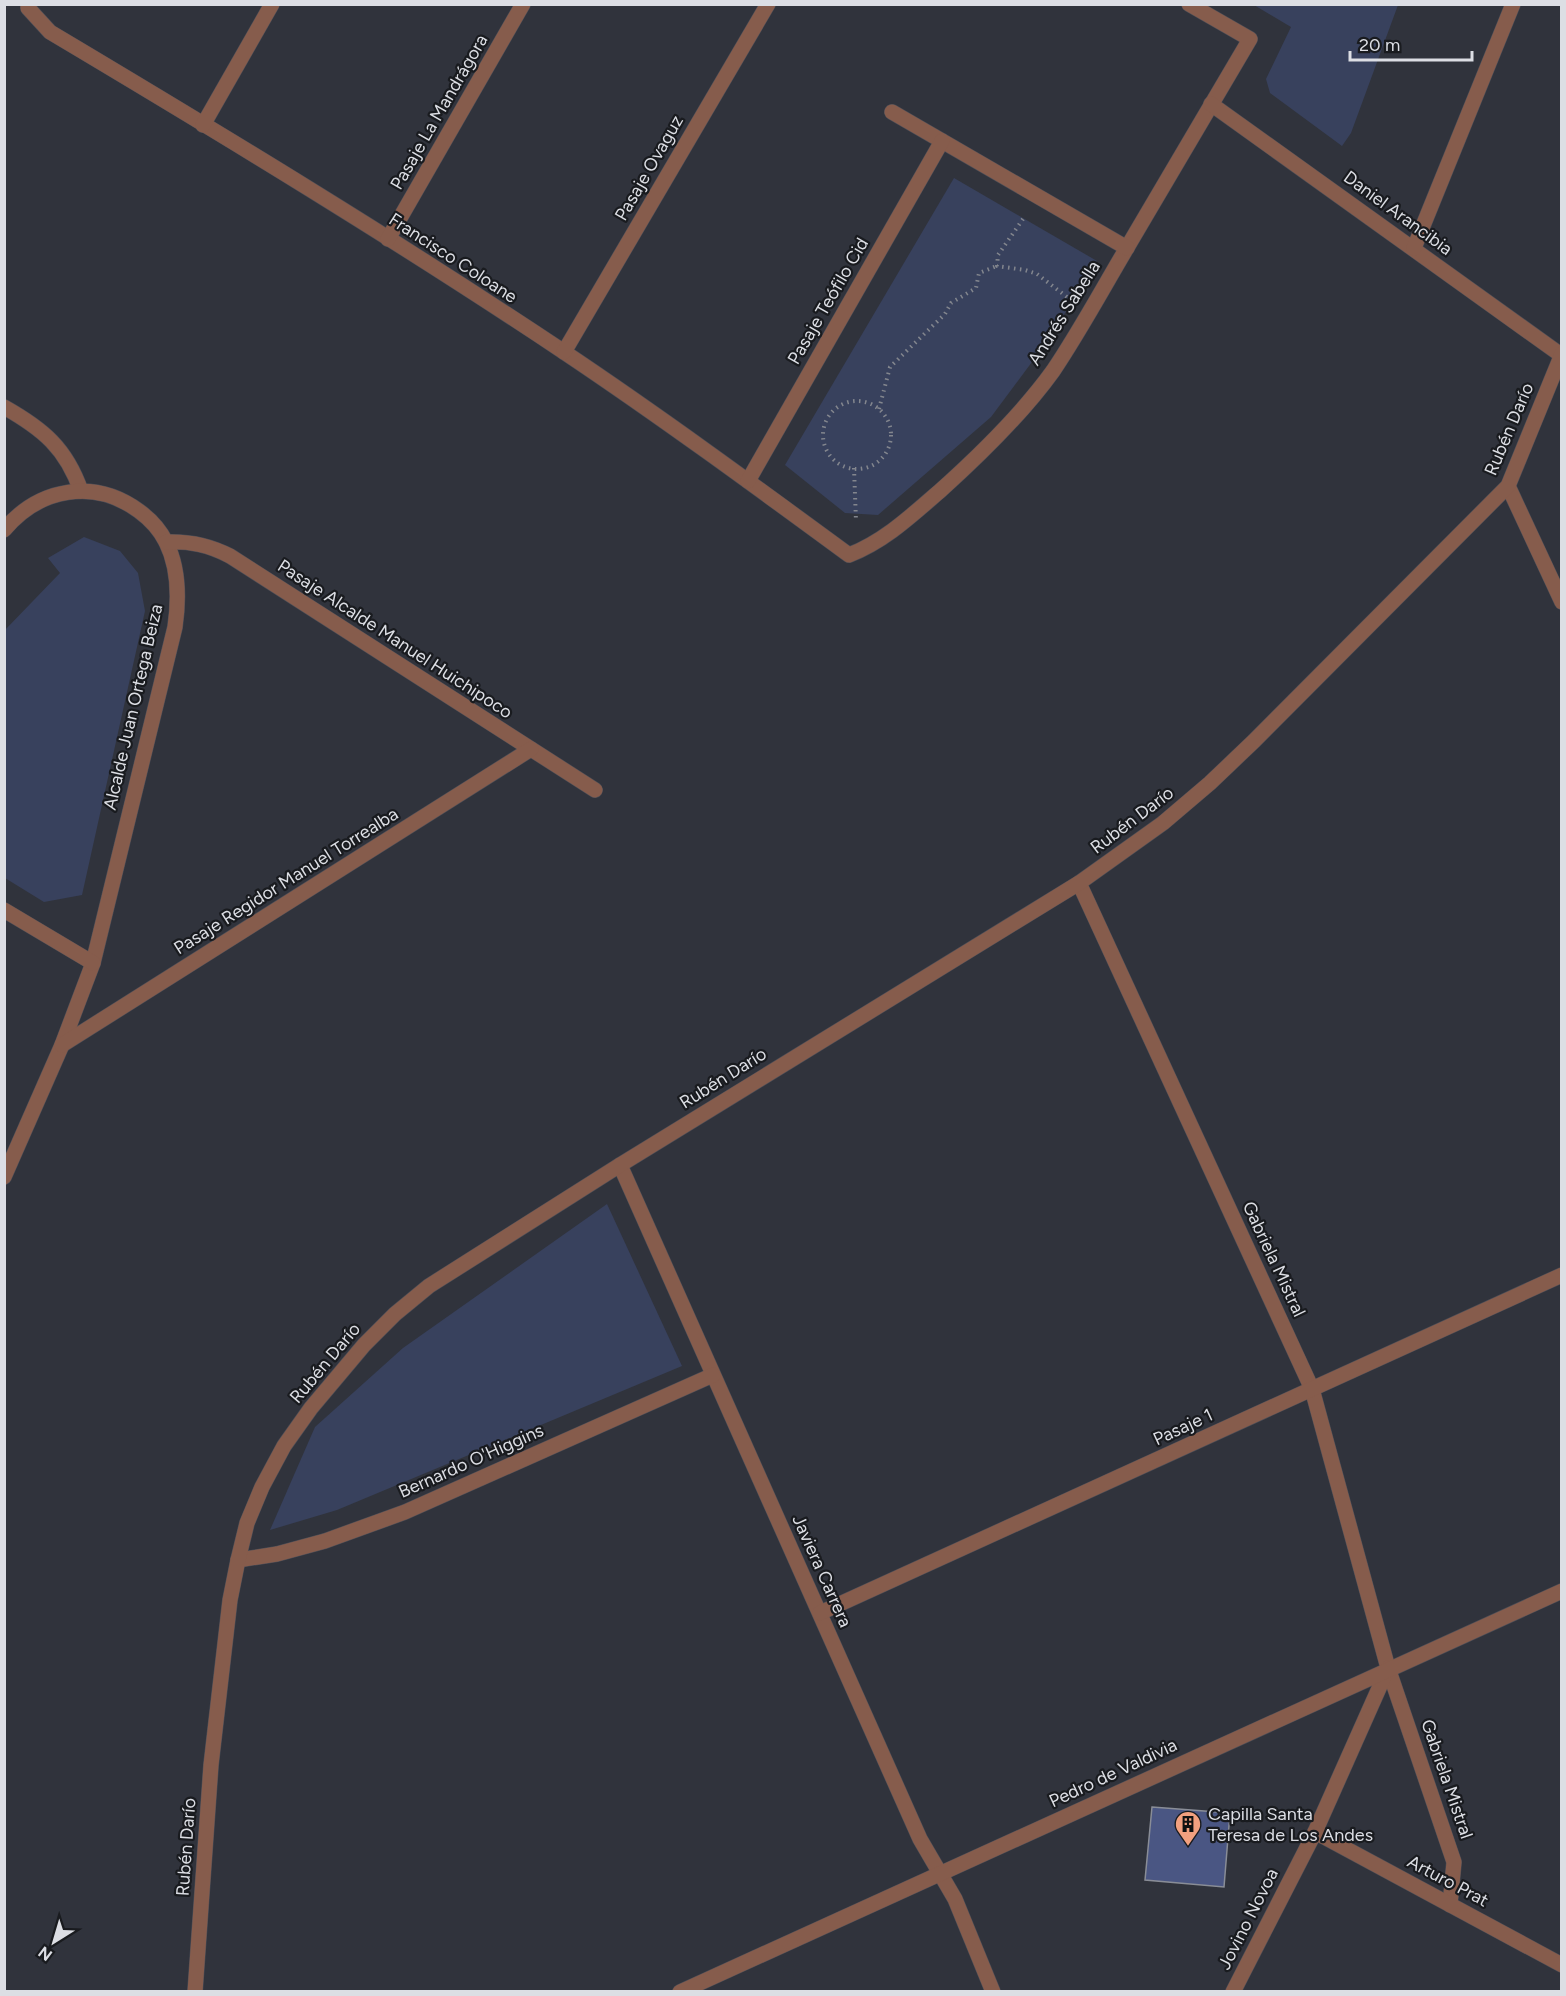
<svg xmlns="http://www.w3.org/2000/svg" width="1566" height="1996" font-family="Figtree,sans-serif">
	<rect width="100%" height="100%" fill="#30333c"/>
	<g fill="#38415d">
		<path d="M1254,5h144l-47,128 -9,13 -72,-53 -4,-14 25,-52z"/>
		<path d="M954,178l143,83 -48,78 -58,78 -113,98 -33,-2 -60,-48z"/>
		<path d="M84,537l36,14 18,22 7,38 -63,284 -38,7 -39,-24v-248l55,-57 -12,-15z"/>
		<path d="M607,1204l75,162 -345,144 -67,20 45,-103 88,-79z"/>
	</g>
	<path fill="#4a5683" stroke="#898d97" stroke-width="1.5" d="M1152,1807l78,6 -6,74 -79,-7z"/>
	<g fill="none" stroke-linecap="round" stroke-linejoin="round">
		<g stroke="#4c4e57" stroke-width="16">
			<g id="minor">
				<path d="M28,4v4l22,24c173,103 346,208 514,320 97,65 191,134 285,203 36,-14 63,-40 92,-65 40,-36 81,-76 112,-119 27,-40 50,-83 75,-125 40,-69 81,-138 122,-207l-61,-35"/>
				<path d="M1211,104l350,251"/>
				<path d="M892,112l235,136"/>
				<path d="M203,125l69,-121"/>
				<path d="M388,239l135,-235"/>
				<path d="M1414,248l99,-244"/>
				<path d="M564,352l204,-348"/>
				<path d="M4,407c39,22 62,41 77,84"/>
				<path d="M748,481l194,-340"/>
				<path d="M1508,486l54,116"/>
				<path d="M4,530c35,-42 90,-52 135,-19 11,8 21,19 27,31 13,26 13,57 9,85l-82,336 -31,82 -58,132"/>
				<path d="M166,542c24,-1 43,3 64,14l365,234"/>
				<path d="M1079,883l233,506 76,279 66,194 -4,43"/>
				<path d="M4,910l89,53"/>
				<path d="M62,1045l469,-296"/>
				<path d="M620,1165l300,674 35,60 38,93"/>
				<path d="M238,1560l39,-6 48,-13 80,-29 308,-137"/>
				<path d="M820,1613l742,-338"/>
				<path d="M1315,1832l73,-164"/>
				<path d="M195,1992l16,-227 19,-165 8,-40 9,-37 15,-36 22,-41 27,-38 53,-63 31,-31 34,-28 191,-121 459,-282 84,-60 47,-40 44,-42 254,-255 54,-132"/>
				<path d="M680,1992l882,-401"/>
			</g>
		</g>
		<g stroke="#4c4e57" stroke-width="16">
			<path id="tertiary" d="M1233,1992l82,-160 247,133"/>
		</g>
		<g stroke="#83868e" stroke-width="4" stroke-dasharray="1.5 4.5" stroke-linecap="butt">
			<path d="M1023,219l-25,36 -1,11 28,4 12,4 30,23"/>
			<circle cx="857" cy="435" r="34"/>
			<path d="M879,409l11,-42 55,-53 6,-11 25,-15 3,-15 18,-7"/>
			<path d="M854,468l2,53"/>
		</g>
		<use href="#minor" stroke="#865c4c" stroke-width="15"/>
		<use href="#tertiary" stroke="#865c4c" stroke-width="15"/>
	</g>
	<defs>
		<g id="building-pin" transform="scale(1.35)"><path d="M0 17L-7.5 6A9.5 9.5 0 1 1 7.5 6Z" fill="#f2a07f" stroke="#191b1f"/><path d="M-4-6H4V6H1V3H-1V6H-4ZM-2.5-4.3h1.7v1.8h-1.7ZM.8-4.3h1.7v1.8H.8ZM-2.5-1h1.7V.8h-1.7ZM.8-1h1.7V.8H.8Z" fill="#111"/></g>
	</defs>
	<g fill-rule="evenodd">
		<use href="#building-pin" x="1188" y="1824"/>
	</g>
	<g text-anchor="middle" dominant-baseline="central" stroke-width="4.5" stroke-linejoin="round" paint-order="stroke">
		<g font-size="18" fill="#dcdee4" stroke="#191b1f">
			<text transform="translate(439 112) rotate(-60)">Pasaje La Mandrágora</text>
			<text transform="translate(649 168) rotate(-60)">Pasaje Ovaguz</text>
			<text transform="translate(1398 213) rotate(36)">Daniel Arancibia</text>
			<text transform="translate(453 258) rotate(33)">Francisco Coloane</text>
			<text transform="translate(828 301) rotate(-60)">Pasaje Teófilo Cid</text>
			<text transform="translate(1064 313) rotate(-58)">Andrés Sabella</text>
			<text transform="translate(1509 429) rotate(-67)">Rubén Darío</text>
			<text transform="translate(395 639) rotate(33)">Pasaje Alcalde Manuel Huichipoco</text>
			<text transform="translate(133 707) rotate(-77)">Alcalde Juan Ortega Beiza</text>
			<text transform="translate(1132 820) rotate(-37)">Rubén Darío</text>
			<text transform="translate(286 881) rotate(-32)">Pasaje Regidor Manuel Torrealba</text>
			<text transform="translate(723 1078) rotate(-32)">Rubén Darío</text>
			<text transform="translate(1274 1259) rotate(65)">Gabriela Mistral</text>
			<text transform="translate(325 1363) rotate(-50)">Rubén Darío</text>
			<text transform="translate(1183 1427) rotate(-25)">Pasaje 1</text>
			<text transform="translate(471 1461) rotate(-24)">Bernardo O'Higgins</text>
			<text transform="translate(822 1571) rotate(66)">Javiera Carrera</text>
			<text transform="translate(1113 1773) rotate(-25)">Pedro de Valdivia</text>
			<text transform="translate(1447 1779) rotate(71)">Gabriela Mistral</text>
			<text transform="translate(186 1847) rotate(-86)">Rubén Darío</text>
			<text transform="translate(1448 1881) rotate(28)">Arturo Prat</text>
			<text transform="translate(1248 1919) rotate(-63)">Jovino Novoa</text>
		</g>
		<g font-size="18" fill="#dcdee4" stroke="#191b1f" text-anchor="start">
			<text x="1208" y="1814">Capilla Santa<tspan x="1208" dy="21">Teresa de Los Andes</tspan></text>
		</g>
	</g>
	<rect width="1566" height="1996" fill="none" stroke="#dcdee4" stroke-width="12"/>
	<g transform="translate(54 1942) rotate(217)" stroke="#191b1f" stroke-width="4.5" paint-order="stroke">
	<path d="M0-4.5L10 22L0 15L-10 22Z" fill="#dcdee4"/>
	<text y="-9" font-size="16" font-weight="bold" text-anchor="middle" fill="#dcdee4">N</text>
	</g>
	<path d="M1350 51v9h122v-9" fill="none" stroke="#dcdee4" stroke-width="3"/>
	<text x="1359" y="51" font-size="18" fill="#dcdee4" stroke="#191b1f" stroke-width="4.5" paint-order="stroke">20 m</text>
</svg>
